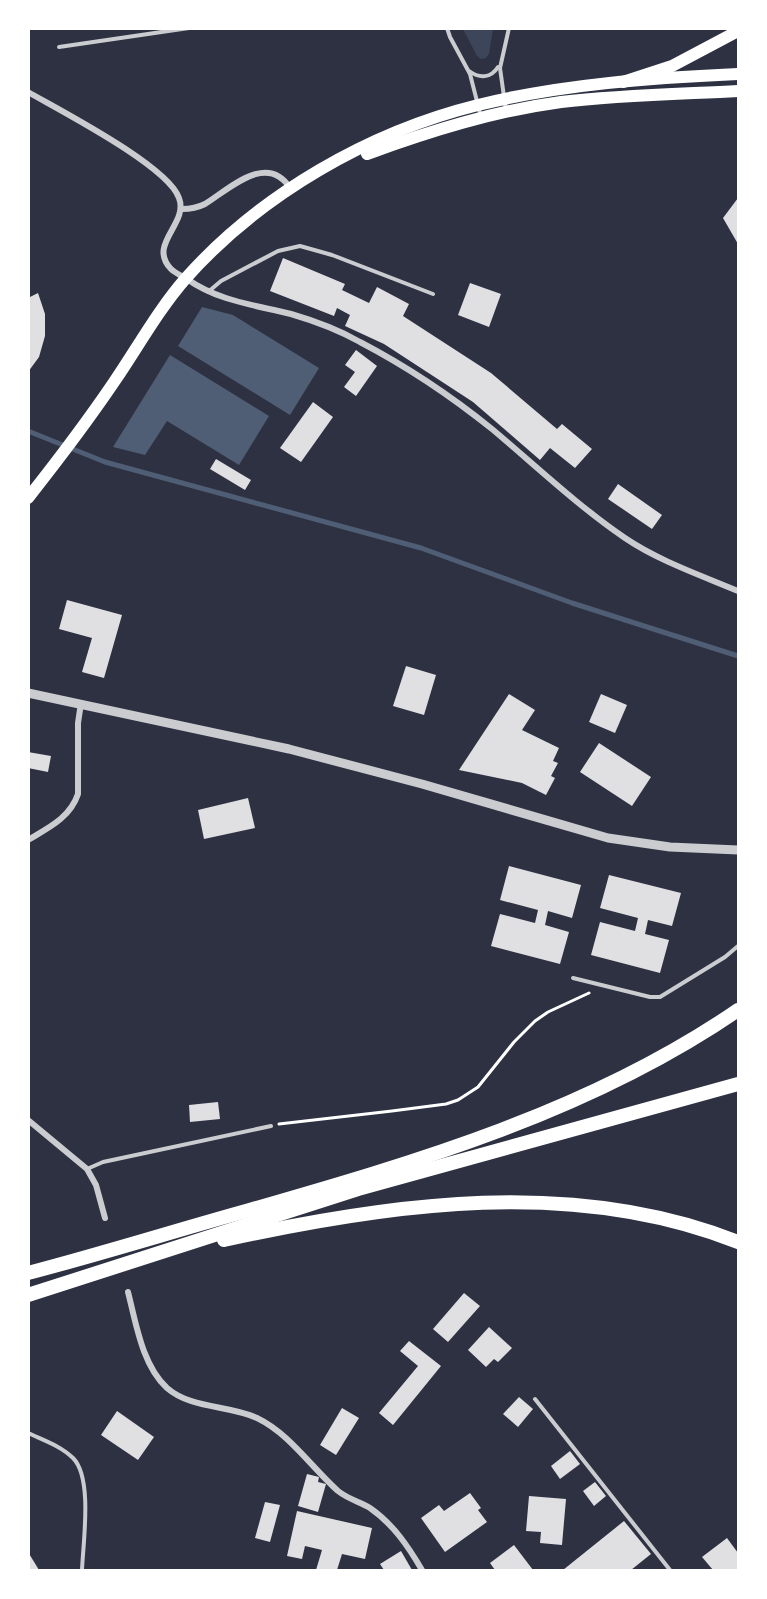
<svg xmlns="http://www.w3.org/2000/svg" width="767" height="1599" font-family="'Noto Serif',serif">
	<rect width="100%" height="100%" fill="#2d3142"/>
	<path fill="#3c4559" d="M463,29h30l-4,25 -3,4 -5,1 -4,-3z"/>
	<g fill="#4f5d75">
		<path d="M202,307l31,8 86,53 -29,47 -112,-69z"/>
		<path d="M170,355l99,61 -30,49 -72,-44 -22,34 -32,-8z"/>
	</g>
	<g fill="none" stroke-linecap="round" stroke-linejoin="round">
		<path stroke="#4f5d75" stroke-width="5" d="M28,431l77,31 316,86 151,55 166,53"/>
	</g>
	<g fill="#e0e0e3">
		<path d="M738,198v46l-15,-26z"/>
		<path d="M283,258l62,26 -3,6 27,13 8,-16 32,17 -6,12 88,57 66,56 5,-5 30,25 -17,19 -25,-20 -10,12 -67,-58 -89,-58 -39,-18 5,-11 -13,-7 -3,8 -64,-25z"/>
		<path d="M470,283l31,11 -12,33 -31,-12z"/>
		<path d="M38,293l7,21v22l-6,21 -11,15v-74z"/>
		<path d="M356,350l21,16 -21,30 -12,-9 11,-15 -10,-7z"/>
		<path d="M313,402l20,15 -32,45 -21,-14z"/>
		<path d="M216,459l35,21 -6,10 -35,-21z"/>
		<path d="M618,484l44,31 -10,14 -44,-30z"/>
		<path d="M67,600l55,15 -18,63 -22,-6 10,-34 -33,-9z"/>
		<path d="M406,666l30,9 -12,40 -31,-9z"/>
		<path d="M509,694l26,16 -13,20 37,18 -6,13 5,2 -7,13 4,2 -9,17 -24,-12 -63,-13z"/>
		<path d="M601,694l26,11 -12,28 -26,-11z"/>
		<path d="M599,743l52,34 -19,29 -52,-34z"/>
		<path d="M28,752l23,4 -3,16 -20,-4z"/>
		<path d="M248,798l7,30 -51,11 -6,-29z"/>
		<path d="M509,866l72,19 -9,33 -24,-7 -3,14 24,7 -9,32 -69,-18 9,-32 35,9 3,-13 -38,-10z"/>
		<path d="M609,875l72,18 -9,33 -24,-6 -3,14 24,6 -9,33 -69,-18 9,-33 35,9 3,-13 -38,-10z"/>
		<path d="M218,1102l2,17 -30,3 -1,-17z"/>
		<path d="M464,1293l16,13 -32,36 -15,-13z"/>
		<path d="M489,1327l23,21 -14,14 -4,-3 -8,8 -18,-17z"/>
		<path d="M409,1341l32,25 -48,59 -14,-12 39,-47 -18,-15z"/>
		<path d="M519,1397l14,12 -15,18 -15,-13z"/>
		<path d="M342,1408l17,10 -23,37 -16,-10z"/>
		<path d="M117,1411l37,26 -16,23 -37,-25z"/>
		<path d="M570,1451l10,13 -20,15 -9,-13z"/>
		<path d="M307,1474l12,3 -1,5 8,2 -8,28 -20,-6z"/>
		<path d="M595,1482l11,14 -12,10 -11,-15z"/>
		<path d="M470,1493l11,15 -3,2 9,12 -42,30 -24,-34 18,-13 5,6z"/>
		<path d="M529,1496l37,3 -4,46 -22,-2 1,-11 -15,-1z"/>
		<path d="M265,1502l15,3 -10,37 -15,-4z"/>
		<path d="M297,1511l75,17 -7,31 -23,-5 -5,16h-21l6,-20 -17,-4 -3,13 -15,-3z"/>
		<path d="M624,1521l27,33 -20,16h-68z"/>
		<path d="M727,1538l11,15v17h-25l-11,-13z"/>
		<path d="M514,1545l19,25h-38l-5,-7z"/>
		<path d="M401,1551l11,19h-28l-4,-6z"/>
		<path d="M28,1552l11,18h-11z"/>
	</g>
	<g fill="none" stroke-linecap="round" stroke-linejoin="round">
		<path stroke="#fff" stroke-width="3" d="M279,1124l113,-13 54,-7 12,-4 20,-13 36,-45 21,-21 13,-9 41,-19"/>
		<g stroke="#caccd0" stroke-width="4">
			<path d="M447,28l3,9 20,37 11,43"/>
			<path d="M59,47l130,-19"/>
			<path d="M469,71c11,8 22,7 29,-4"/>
			<path d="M506,111l-6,-43 9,-40"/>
			<path d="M208,292l13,-11 57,-30 22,-5 32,9 101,39"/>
			<path d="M573,978l77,19h10l65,-40 13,-11"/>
			<path d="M87,1169l16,-7 168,-36"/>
			<path d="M535,1399l135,171"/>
			<path d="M28,1433c15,7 33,13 45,25 20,20 10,85 9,112"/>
		</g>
		<g stroke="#caccd0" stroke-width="6">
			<path d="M28,92c33,19 140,74 151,106 10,26 -32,46 -8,71 4,4 11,7 16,10 31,22 68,26 104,35 24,7 48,16 69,28 46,24 91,54 132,87 44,37 86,77 133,109 34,23 75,37 113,53"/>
			<path d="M182,209c8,0 15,-1 23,-5 24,-15 62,-52 85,-16"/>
			<path d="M28,840c20,-12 42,-22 50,-46v-71l3,-20"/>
			<path d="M28,1120l59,49 9,16 9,33"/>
			<path d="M128,1292c8,31 14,73 39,96 24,21 62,17 90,30 33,16 54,49 81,73 10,8 22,11 32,17 23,16 38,38 52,62"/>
		</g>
		<path stroke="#caccd0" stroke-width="9" d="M28,693l261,56 133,35 186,54 62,9 68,3"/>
		<g stroke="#fff" stroke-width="12">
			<path d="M367,154c63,-23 127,-43 194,-52 59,-7 118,-8 177,-11"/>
			<path d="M28,498c30,-38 59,-76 86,-116 24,-35 44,-72 72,-104 75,-84 183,-146 292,-173 85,-21 173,-27 260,-31"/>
		</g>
		<path stroke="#fff" stroke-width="12" d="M623,82l49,-16 66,-35"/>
		<g stroke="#fff" stroke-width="14">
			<path d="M224,1240c168,-37 350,-63 514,2"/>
			<path d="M28,1273c73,-19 146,-42 218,-62 171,-49 345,-100 492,-201"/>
			<path d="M28,1295l330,-106 380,-105"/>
		</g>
	</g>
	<rect width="767" height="1599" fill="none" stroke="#ffffff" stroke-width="60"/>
</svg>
